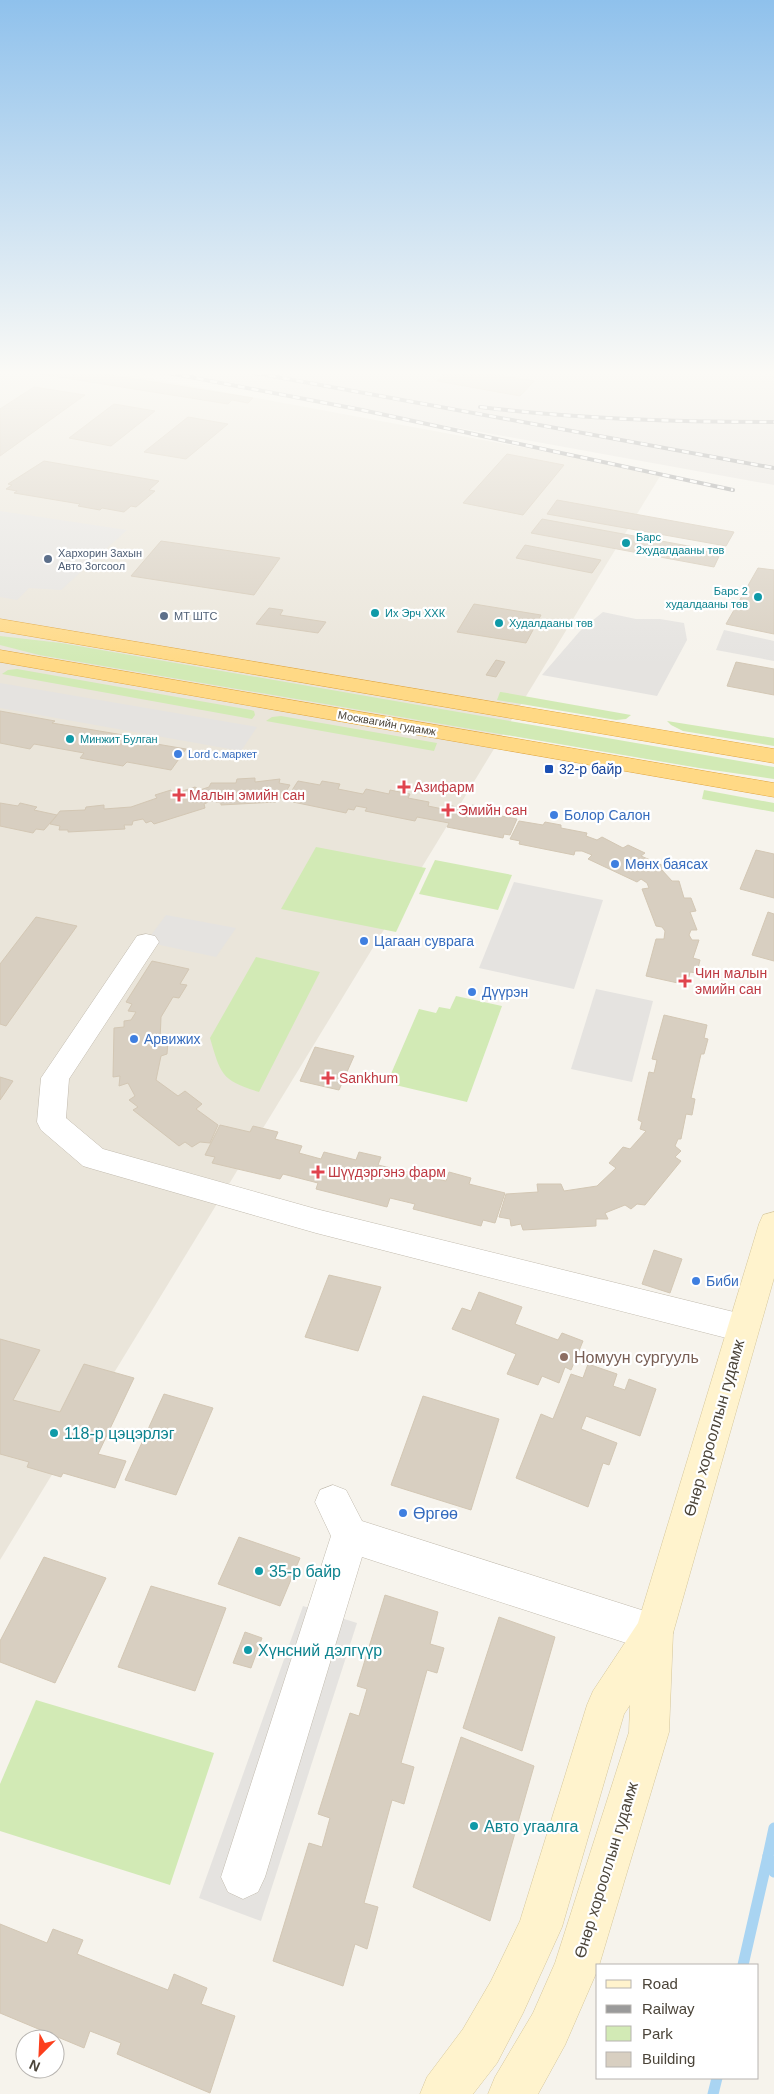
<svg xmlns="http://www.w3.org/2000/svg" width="774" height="2094" font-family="Arial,sans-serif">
	<rect width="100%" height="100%" fill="#f6f3ec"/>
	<path fill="#eae5da" d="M0,373h121l541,100 -662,1087z"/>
	<path fill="#e6e2dd" d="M156,373h618v112z"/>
	<g fill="#d2eab5">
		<path d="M0,636l61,7 713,124v12l-75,-11 -660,-113 -39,-10z"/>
		<path d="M17,669l234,41 3,1 1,4 -3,4 -250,-45 6,-4z"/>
		<path d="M500,692h1l130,23 -5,4 -10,1 -119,-20z"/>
		<path d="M281,716l156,27 -3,8 -168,-30 6,-4z"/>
		<path d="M667,721l107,17v8l-91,-15 -12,-6z"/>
		<path d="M704,790l70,13v9l-72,-13z"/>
		<path d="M316,847l110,21 -30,64 -115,-23z"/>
		<path d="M435,860l77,15 -14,35 -79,-16z"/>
		<path d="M256,957l64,15 -61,120c-38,-12 -38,-17 -49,-54z"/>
		<path d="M456,996l46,10 -35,96 -80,-19 32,-74 17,4 3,-6 11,2z"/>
		<path d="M36,1700l178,53 -44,132 -170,-54v-47z"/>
	</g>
	<g fill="#e5e3e0">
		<path d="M0,511l127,19 -66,60 -32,-2 -12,12 -17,-3z"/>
		<path d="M603,612l33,7h24l24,4 3,17 -30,56 -115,-21 38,-44z"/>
		<path d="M724,630l50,11v20l-58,-11z"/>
		<path d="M0,683l257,44 -16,24 -241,-43z"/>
		<path d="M514,882l89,18 -29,89 -95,-21z"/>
		<path d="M166,915l70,13 -20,29 -70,-15z"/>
		<path d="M596,989l57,12 -21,81 -61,-13z"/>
		<path d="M303,1606l54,17 -96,298 -62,-23z"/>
	</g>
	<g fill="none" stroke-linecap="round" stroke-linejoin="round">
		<g stroke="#a9d4f2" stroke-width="11">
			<path d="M774,1828l-6,28 6,16"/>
			<path d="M743,1965l25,-109"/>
			<path d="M713,2094l4,-16"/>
		</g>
	</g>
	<g fill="#d8cfc1" stroke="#d3c7b4">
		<path d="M34,373h64l155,25 -5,5 -16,-3 -4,4z"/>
		<path d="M446,373h38l50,8 -14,15 -83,-15z"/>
		<path d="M34,387l51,8 -85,61v-47z"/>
		<path d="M114,404l41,7 -44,35 -42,-8z"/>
		<path d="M188,417l40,7 -42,35 -42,-7z"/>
		<path d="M507,454l57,11 -41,50 -60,-12z"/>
		<path d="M44,461l115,20 -10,9 6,1 -19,16 -5,-1 -7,6 -22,-4 -2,2 -22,-4 2,-2 -66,-11 3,-2 -11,-2 6,-4 -4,-1z"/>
		<path d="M557,500l177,32 -8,14 -179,-32z"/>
		<path d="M542,519l179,33 -7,15 -183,-34z"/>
		<path d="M161,541l119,17 -26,37 -123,-19z"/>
		<path d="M525,545l76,15 -9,13 -76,-15z"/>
		<path d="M758,568l16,2v64l-48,-10z"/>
		<path d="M474,604l67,11 -15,28 -69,-11z"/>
		<path d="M269,608l14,2 -3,5 46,7 -8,11 -62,-9z"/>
		<path d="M496,660l9,2 -9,15 -10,-2z"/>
		<path d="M736,662l38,7v26l-47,-9z"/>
		<path d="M0,711l55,10 -3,2 89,15 -2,3 47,8 -15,21 -44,-8 -4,4 -43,-8 4,-5 -50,-9 -4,5 -30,-6z"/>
		<path d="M255,778v4l25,-3 -1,4 11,2 -8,13h-6v4l-55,3v-2l-10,-2 -7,3 1,4 -51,16 -3,-3 -5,2 -3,-4 -10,2 -1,4h-8l1,4 -57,3v-2h-9l1,-4 -10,-2 10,-13 25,-1 1,-3 18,-2v4l27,-2 26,-9 -2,-3 16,-5 2,4 22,-7 5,3 9,-3 2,-4h25l1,-4z"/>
		<path d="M298,781l22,4 2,-4 18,3 -2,5 25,5 3,-5 23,5 1,-4 20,4 -2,4 21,4 -1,4 20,4v-5l22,5 2,-5 21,4 -2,5 26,5 -7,16 -6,-1 -1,4 -56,-11 2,-4 -32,-6 -2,4 -50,-10 2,-3 -11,-2 -2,4 -6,-1 -2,4 -53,-11 1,-3 -7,-1z"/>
		<path d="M0,803l18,3 2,-3 17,4 -3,3 23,5 -13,15 -8,-1 -3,4 -33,-7z"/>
		<path d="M519,821l24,4 2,-3 16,3v3l26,5 -1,3 11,4 5,-3 21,11 5,-3 17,8 -4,3 23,10 -3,3 11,12h7l5,17h7l5,13 -6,1 7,18h-6l-2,5 3,5h7l-6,18 7,2 -3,13 -7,-1 -3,13 -41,-9 10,-37h8l1,-8 -3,-4 -6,-1 -14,-37 7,-1 -2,-5 -6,-4 -4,3 -49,-23 4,-4 -10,-4h-7l-1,4 -55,-11 1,-3 -10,-2z"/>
		<path d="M756,850l18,4v44l-34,-9z"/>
		<path d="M768,912l6,2v47l-22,-6z"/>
		<path d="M36,917l41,9 -71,100 -6,-2v-60z"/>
		<path d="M152,961l37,8 -9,15 7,1 -8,13 -6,-1 -12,20 -1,24h8l-1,13 -6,2 -5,24 22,16 7,-5 17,13 -6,5 22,16 -8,18 -10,-1 -8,5 -7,-5 -6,4 -46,-36 5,-3 -9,-7 6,-4 -7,-13 -9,3 1,-10 -7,1 1,-49 10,-1v-6l7,-1 5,-8 -8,-1 4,-7 -6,-2z"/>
		<path d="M664,1015l43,10 -3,13 4,1 -4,15h-3l-10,44 4,1 -3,16 -6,-1 -5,25h-3l-3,7 6,5 -6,6 6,4 -36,44 -8,-1 -6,5 -6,-4 -20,8 3,6h-12v7l-73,4 -2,-6 -10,2 -1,-7 -11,-2 7,-23 32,-2 -1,-8h24l3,7 33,-5 19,-18 -7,-5 14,-16 7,2 16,-18 -6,-2 2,-7 -4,-2 11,-48 5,1 3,-13 -5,-1z"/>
		<path d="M315,1047l39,9 -15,34 -39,-9z"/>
		<path d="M0,1077l13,4 -13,19z"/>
		<path d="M220,1125l30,7 3,-6 25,6 -3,7 27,7 -3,7 22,6 3,-7 32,8 3,-8 22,5 -3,8 68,16 3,-9 22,6 -2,6 36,9 -10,30 -12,-3 -2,6 -68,-17 2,-5 -25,-6 -3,9 -71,-18 2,-6 -35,-9 -3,5 -68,-16 3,-6 -10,-2z"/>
		<path d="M654,1250l28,9 -12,34 -28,-9z"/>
		<path d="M329,1275l52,12 -23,64 -53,-14z"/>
		<path d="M479,1292l43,15 -7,17 43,16 4,-7 21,8 -12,29 -6,-3 -6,16 -17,-7 -4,9 -31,-11 9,-20 -64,-25 10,-21 9,3z"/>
		<path d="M0,1339l40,11 -27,50 47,12 24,-48 50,14 -36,76 28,7 -11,27 -52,-15 -2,4 -34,-10 2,-5 -29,-8z"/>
		<path d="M588,1364l29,10 -4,12 12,4 4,-11 27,10 -16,47 -54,-20 -5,13 36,14 -8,22 -6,-2 -15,44 -72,-29 25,-64 12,5 18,-45 12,4z"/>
		<path d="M164,1394l49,14 -37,87 -51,-15z"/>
		<path d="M423,1396l76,23 -28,91 -80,-25z"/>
		<path d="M239,1537l61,21 -20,48 -62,-22z"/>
		<path d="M44,1557l62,21 -51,105 -55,-21v-21z"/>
		<path d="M151,1586l75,22 -31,83 -77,-24z"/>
		<path d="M385,1595l53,17 -8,32 14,4 -7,25 -10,-3 -26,93 13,4 -10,37 -12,-4 -28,103 14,4 -11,42 -12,-5 -12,42 -70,-25 36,-118 13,4 8,-29 -12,-4 32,-101 9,3 8,-27 -10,-3z"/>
		<path d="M499,1617l56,20 -33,114 -59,-23z"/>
		<path d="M245,1632l17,6 -11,30 -18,-5z"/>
		<path d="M461,1737l73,29 -44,155 -77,-34z"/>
		<path d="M0,1924l47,19 6,-14 30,11 -6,14 91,36 6,-16 33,14 -6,16 34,12 -25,77 -93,-39 4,-11 -31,-12 -6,17 -84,-35z"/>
	</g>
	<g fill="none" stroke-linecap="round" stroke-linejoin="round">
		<g stroke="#c2bbae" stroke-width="1">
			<g id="minor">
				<path d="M146,934l9,2 4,6 -90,137 -3,39 37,31 213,60 426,105 12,4 4,10 -4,10 -12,4 -426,-109 -223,-64 -10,-3 -42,-36 -4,-8 4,-44 96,-142z"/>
				<path d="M333,1485l13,5 16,31 292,93 14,5 5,14 -5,14 -14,5 -292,-95 -97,320 -7,15 -15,7 -15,-7 -7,-15 110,-341 -16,-34 5,-12z"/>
			</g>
		</g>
		<g stroke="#d6c79b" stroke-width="1">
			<path id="secondary" d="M774,1212v66l-101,355 -4,99 -71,237 -33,76 -27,49h-50l7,-17 38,-64 22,-50 74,-231 1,-27 -6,9 -62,213 -39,86 -26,50 -24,31h-53l7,-17 36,-48 28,-48 29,-60 67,-216 6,-14 45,-68 121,-399 4,-9z"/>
		</g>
		<g stroke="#e0a43c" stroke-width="1">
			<g id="trunk">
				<path d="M0,619l774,130v14l-774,-132z"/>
				<path d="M0,650l774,133v14l-774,-135z"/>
			</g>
		</g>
		<use href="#minor" fill="#fff" fill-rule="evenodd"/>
		<use href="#secondary" fill="#fff3cd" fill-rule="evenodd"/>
		<use href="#trunk" fill="#ffd985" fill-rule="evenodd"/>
		<g stroke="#9a9a9a" stroke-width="4">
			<g id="rail">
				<path d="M169,373l193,37 371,80"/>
				<path d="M255,373l519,95"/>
				<path d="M480,407c98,12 196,15 294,15"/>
			</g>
		</g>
		<use href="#rail" stroke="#fff" stroke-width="2.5" stroke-dasharray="7" stroke-linecap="butt"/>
	</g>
	<linearGradient id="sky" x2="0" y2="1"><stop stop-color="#8fc1ec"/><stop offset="0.56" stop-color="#fbfaf6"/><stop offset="1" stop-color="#fbfaf6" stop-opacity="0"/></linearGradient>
	<rect width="774" height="666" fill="url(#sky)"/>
	<g fill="#0f9aa8" stroke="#fff" stroke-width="2">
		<circle cx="626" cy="543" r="5"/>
		<circle cx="758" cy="597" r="5"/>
		<circle cx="375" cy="613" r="5"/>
		<circle cx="499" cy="623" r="5"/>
		<circle cx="70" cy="739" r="5"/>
		<circle cx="54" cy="1433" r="5"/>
		<circle cx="259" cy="1571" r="5"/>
		<circle cx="248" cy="1650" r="5"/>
		<circle cx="474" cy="1826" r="5"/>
	</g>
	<g fill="#5c6f8a" stroke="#fff" stroke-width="2">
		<circle cx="48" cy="559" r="5"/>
		<circle cx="164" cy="616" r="5"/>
	</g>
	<g fill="#3f7fe0" stroke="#fff" stroke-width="2">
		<circle cx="178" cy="754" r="5"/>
		<circle cx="554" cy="815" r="5"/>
		<circle cx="615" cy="864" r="5"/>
		<circle cx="364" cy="941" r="5"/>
		<circle cx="472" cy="992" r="5"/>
		<circle cx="134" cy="1039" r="5"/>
		<circle cx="696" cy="1281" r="5"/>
		<circle cx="403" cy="1513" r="5"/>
	</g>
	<rect fill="#1a4fb4" stroke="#fff" stroke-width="2" x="544" y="764" width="10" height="10" rx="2.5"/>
	<g fill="#e0444e" stroke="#fff" stroke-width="2">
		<path d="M401.5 779.5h5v5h5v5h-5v5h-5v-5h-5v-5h5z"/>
		<path d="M176.5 787.5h5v5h5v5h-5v5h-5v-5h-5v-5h5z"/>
		<path d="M445.5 802.5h5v5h5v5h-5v5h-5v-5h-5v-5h5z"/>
		<path d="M682.5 973.5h5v5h5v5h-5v5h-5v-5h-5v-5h5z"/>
		<path d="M325.5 1070.5h5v5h5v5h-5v5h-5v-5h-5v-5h5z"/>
		<path d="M315.5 1164.5h5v5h5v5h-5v5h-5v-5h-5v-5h5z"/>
	</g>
	<circle fill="#8d6e63" stroke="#fff" stroke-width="2" cx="564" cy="1357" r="5"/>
	<g text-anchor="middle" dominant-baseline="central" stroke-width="4.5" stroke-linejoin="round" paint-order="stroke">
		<g font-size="11" fill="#0d838f" stroke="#fff" text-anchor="start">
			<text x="636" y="537">Барс<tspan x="636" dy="13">2худалдааны төв</tspan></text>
			<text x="748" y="591" text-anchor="end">Барс 2<tspan x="748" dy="13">худалдааны төв</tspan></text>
			<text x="385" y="613">Их Эрч ХХК</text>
			<text x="509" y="623">Худалдааны төв</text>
			<text x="80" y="739">Минжит Булган</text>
		</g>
		<g font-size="11" fill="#4e5e75" stroke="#fff" text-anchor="start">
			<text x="58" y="553">Хархорин 3ахын<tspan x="58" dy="13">Авто 3огсоол</tspan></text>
			<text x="174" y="616">MT ШТС</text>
		</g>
		<g font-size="11" fill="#4b4439" stroke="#fff">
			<text transform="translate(387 723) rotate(10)">Москвагийн гудамж</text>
		</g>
		<g font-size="11" fill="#366cbe" stroke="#fff" text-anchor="start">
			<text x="188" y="754">Lord с.маркет</text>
		</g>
		<g font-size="14" fill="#164399" stroke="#fff" text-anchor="start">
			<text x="559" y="769">32-р байр</text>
		</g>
		<g font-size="14" fill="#be3a42" stroke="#fff" text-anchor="start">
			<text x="414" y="787">Азифарм</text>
			<text x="189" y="795">Малын эмийн сан</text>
			<text x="458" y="810">Эмийн сан</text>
			<text x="695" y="973">Чин малын<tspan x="695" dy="16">эмийн сан</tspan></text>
			<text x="339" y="1078">Sankhum</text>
			<text x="328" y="1172">Шүүдэргэнэ фарм</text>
		</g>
		<g font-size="14" fill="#366cbe" stroke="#fff" text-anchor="start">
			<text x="564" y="815">Болор Салон</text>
			<text x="625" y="864">Мөнх баясах</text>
			<text x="374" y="941">Цагаан суврага</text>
			<text x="482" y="992">Дүүрэн</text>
			<text x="144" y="1039">Арвижих</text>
			<text x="706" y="1281">Биби</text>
		</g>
		<g font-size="16" fill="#785e54" stroke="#fff" text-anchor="start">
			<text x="574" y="1357">Номуун сургууль</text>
		</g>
		<g font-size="16" fill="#4b4439" stroke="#fff">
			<text transform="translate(714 1428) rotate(-74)">Өнөр хорооллын гудамж</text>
			<text transform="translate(606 1870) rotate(-73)">Өнөр хорооллын гудамж</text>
		</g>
		<g font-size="16" fill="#0d838f" stroke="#fff" text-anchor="start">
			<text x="64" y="1433">118-р цэцэрлэг</text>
			<text x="269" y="1571">35-р байр</text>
			<text x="258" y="1650">Хүнсний дэлгүүр</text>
			<text x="484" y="1826">Авто угаалга</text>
		</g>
		<g font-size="16" fill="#366cbe" stroke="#fff" text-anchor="start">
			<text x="413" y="1513">Өргөө</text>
		</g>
	</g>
	<rect x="596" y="1964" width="162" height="115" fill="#ffffff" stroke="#b7b4b0"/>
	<rect x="606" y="1980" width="25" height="8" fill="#fff3cd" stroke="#b7b4b0"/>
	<text x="642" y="1989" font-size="15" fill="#4b4439">Road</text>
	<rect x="606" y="2005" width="25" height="8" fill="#9a9a9a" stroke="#b7b4b0"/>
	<text x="642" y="2014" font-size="15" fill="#4b4439">Railway</text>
	<rect x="606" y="2026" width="25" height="15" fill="#d2eab5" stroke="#b7b4b0"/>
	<text x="642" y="2039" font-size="15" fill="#4b4439">Park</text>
	<rect x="606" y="2052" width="25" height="15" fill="#d8cfc1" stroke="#b7b4b0"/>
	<text x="642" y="2064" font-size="15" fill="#4b4439">Building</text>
	<g transform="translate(40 2054) rotate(204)"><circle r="24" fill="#ffffff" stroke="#b7b4b0"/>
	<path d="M0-4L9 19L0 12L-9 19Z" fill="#fc3f1d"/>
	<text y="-8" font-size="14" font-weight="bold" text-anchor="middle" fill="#4b4439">N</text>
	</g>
</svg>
